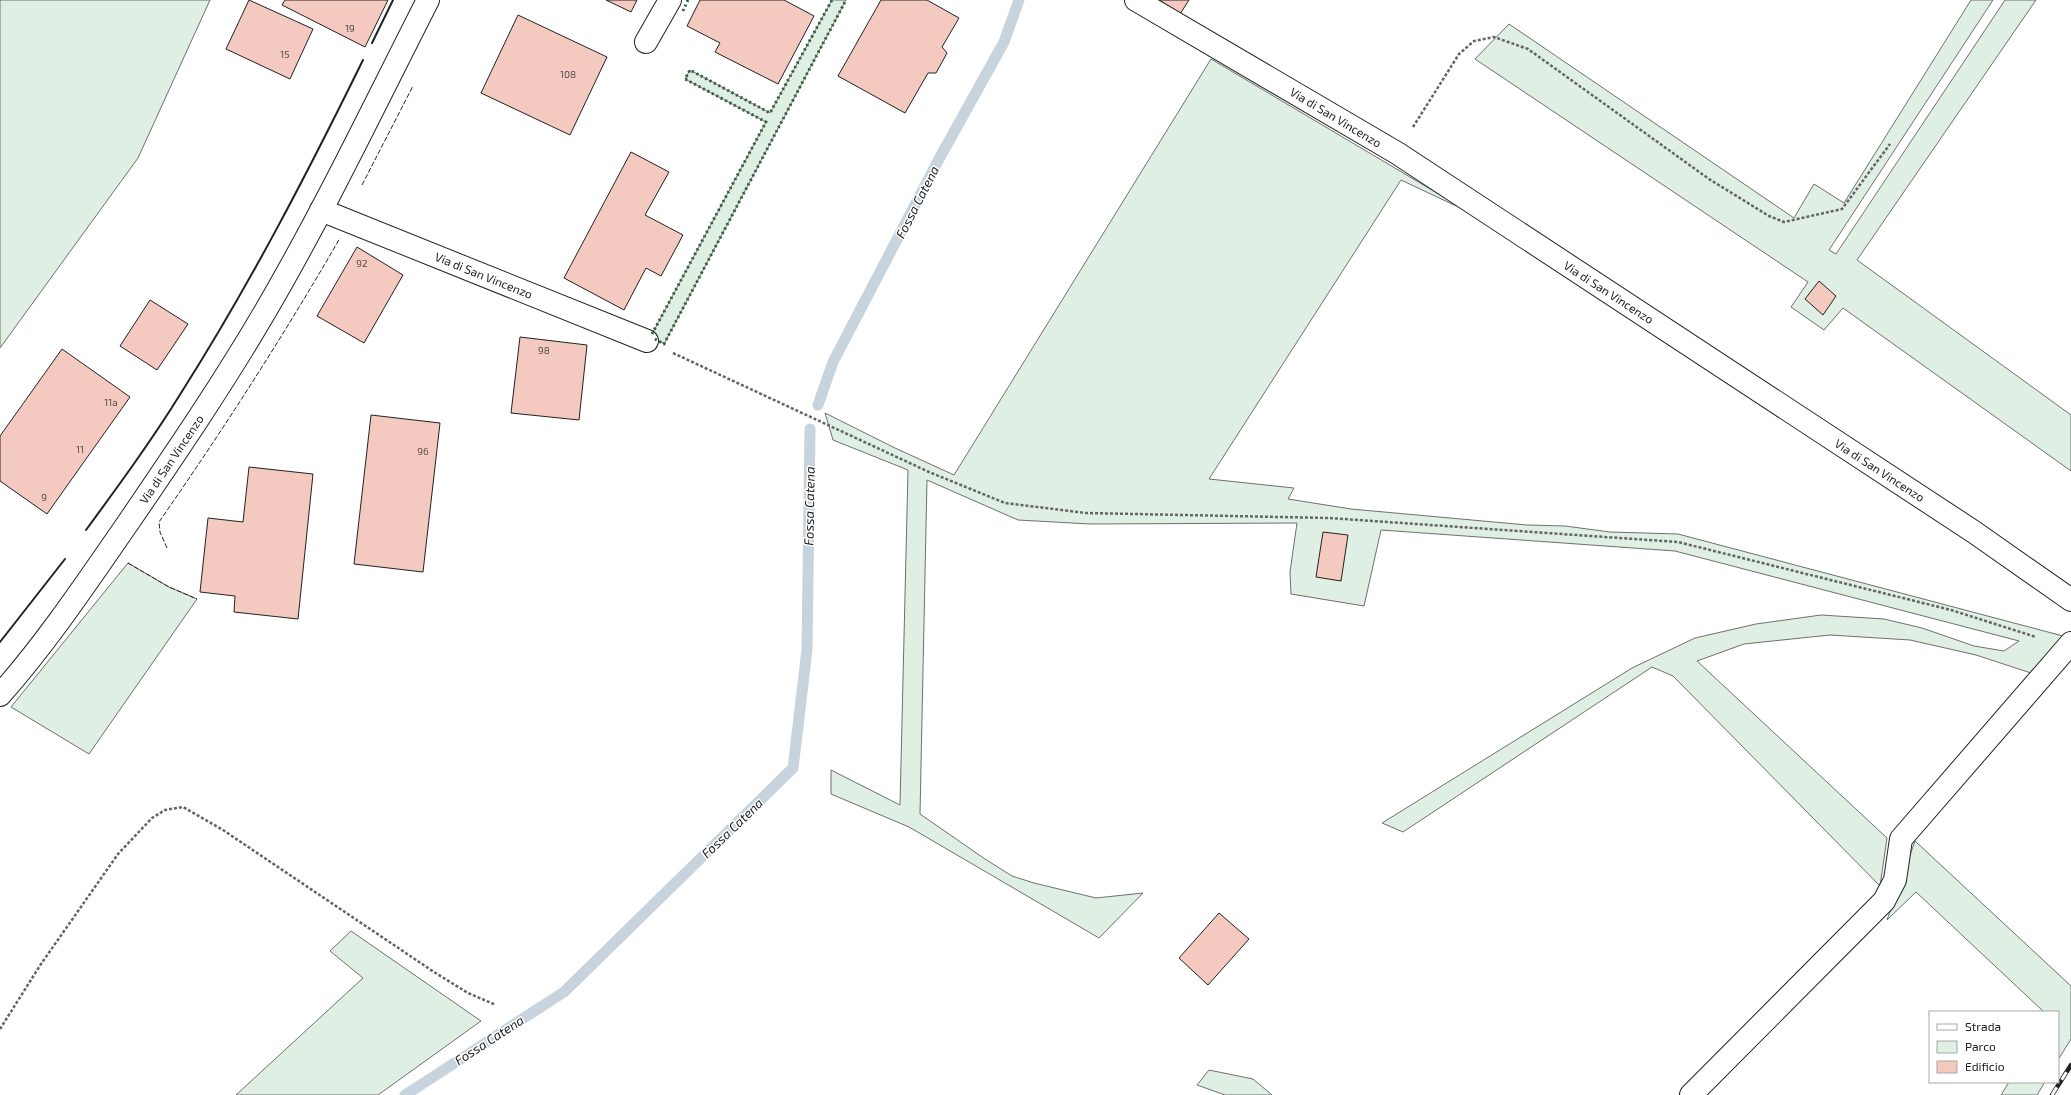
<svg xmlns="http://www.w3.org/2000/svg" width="2071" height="1095" font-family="'Exo 2',sans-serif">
	<rect width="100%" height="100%" fill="#fff"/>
	<g fill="#e0efe3" stroke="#6f6f6f">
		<path d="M0,0h210l-72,158 -138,190z"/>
		<path d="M832,0h14l-182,344 -13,-8 115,-214 -81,-43 5,-9 80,43z"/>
		<path d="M1971,0h22l-164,250 7,4 169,-254h31l-179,260 214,155v56l-228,-163 -19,22 -33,-23 17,-25 -333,-223 34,-35 285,194 20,-34 30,19z"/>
		<path d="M1211,59l258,153 -68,-32 -192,299 85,9 -6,11 63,10 176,16 38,1 45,6 68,2 385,102 -29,38 -58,-19 -66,-15 -80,-5 -86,9 -47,17 190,177 -7,48 -207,-210 -21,-9 -249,165 -21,-9 250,-155 63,-30 61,-14 65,-9 63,4 38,9 52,18 30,5 15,-10 -344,-90 -294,-21 -17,76 -73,-12 -1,-22 7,-49 -207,1 -72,-4 -91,-40 -7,334 65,45 27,17 22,7 62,15 47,-5 -44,45 -190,-111 -78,-33v-24l69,35 8,-335 -75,-30 -8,-27 70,35 59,27z"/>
		<path d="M128,563l41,24 28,12 -108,155 -78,-47z"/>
		<path d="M1915,841l156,145v53l-13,21v-48h-14l-128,-120 -29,28z"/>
		<path d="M351,931l130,90 -103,74h-142l127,-117 -33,-27z"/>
		<path d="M1209,1070l44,9 19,16h-47l-28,-10z"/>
		<path d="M2009,1082h36l-8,13h-36z"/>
	</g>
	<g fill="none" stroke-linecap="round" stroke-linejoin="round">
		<g stroke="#c7d3dd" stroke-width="11">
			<path d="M818,405l15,-43 106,-203 65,-117 15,-42"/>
			<path d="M405,1095l159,-103 229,-224 14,-118 3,-221"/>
		</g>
	</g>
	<g fill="#f3c9c0" stroke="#222">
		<path d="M249,0l64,29 -23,50 -64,-30z"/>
		<path d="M285,0h103l-23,47 -83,-42z"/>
		<path d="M606,0h31l-6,12z"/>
		<path d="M700,0h84l30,16 -36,68 -63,-32 5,-9 -33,-17z"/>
		<path d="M881,0h46l32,18 -17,29 5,6 -11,20h-8l-23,40 -67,-37z"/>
		<path d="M1159,0h30l-9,14z"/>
		<path d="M518,15l89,42 -37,78 -89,-42z"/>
		<path d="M631,152l38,20 -24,43 38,20 -22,41 -15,-8 -22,42 -60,-32z"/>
		<path d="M357,247l46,28 -39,68 -47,-27z"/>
		<path d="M1819,281l17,15 -13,19 -18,-16z"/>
		<path d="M150,300l38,24 -31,46 -37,-24z"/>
		<path d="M520,337l67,8 -8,75 -68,-7z"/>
		<path d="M62,349l68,48 -83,117 -47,-33v-45z"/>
		<path d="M371,415l69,8 -17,149 -69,-8z"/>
		<path d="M249,467l64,7 -15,145 -64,-7 1,-16 -35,-4 8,-74 35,4z"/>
		<path d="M1323,532l25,3 -7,46 -25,-4z"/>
		<path d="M1219,913l30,26 -41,46 -29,-27z"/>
	</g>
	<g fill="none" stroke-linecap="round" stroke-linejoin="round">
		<g stroke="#222" stroke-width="24">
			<g id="minor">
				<path d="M1136,0l261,153 577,379 97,68"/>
				<path d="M646,42l24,-42"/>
				<path d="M321,210l326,131"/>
				<path d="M1691,1095l193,-194 11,-21 6,-41 170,-196"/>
			</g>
		</g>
		<g stroke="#222" stroke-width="24">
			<path id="major" d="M0,695c48,-54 89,-116 130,-175 47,-69 94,-138 136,-210 59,-101 109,-206 162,-310"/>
		</g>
		<g stroke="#646464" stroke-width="2.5" stroke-dasharray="3 2" stroke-linecap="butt">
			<path d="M1413,127l46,-73 15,-13 20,-4 34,12 181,130 60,37 15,6 58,-13 48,-65"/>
			<path d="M673,353l256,119 76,31 81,10 243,5 349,24 273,68 85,27"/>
			<path d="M0,1029l41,-65 77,-110 34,-36 13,-8 18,-3 40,23 211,142 34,21 28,12"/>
		</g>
		<use href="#minor" stroke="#fff" stroke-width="22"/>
		<use href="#major" stroke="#fff" stroke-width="22"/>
		<g stroke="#222" stroke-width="4.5">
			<path id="rail" d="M2052,1095l19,-30"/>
		</g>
		<use href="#rail" stroke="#fff" stroke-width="3" stroke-dasharray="9" stroke-linecap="butt"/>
		<g stroke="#2f5e38" stroke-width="3" stroke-dasharray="2 3" stroke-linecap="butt">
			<path d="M683,11l5,-11"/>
			<path d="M652,334l114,-212 -81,-43 5,-9 80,43 62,-113"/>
			<path d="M655,339l9,5 182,-344"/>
		</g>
		<g stroke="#222" stroke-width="1" stroke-dasharray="5 2" stroke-linecap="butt">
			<path d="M362,185l51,-99"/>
			<path d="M167,548l-7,-16 -1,-10c64,-92 125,-187 181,-284"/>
			<path d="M128,563l41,24 28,12"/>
		</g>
		<g stroke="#222" stroke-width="2">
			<path d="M372,43l21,-43"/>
			<path d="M86,530c33,-45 66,-90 95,-137 68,-107 126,-219 182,-333"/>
			<path d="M0,642l65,-83"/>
		</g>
	</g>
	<g text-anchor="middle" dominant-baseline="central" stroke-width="3" stroke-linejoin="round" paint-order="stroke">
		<g font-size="10" fill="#564c4a">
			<text x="350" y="28">19</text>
			<text x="285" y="54">15</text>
			<text x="568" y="74">108</text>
			<text x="362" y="263">92</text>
			<text x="544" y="350">98</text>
			<text x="111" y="402">11a</text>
			<text x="80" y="449">11</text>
			<text x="423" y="451">96</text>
			<text x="44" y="497">9</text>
		</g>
		<g font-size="12" fill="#222" stroke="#fff">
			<text transform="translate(1336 117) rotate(31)">Via di San Vincenzo</text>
			<text transform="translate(484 275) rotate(22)">Via di San Vincenzo</text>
			<text transform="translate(1609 292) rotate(33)">Via di San Vincenzo</text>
			<text transform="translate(171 459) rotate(-56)">Via di San Vincenzo</text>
			<text transform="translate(1880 470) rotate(33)">Via di San Vincenzo</text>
		</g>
		<g font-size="13" font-style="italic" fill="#222" stroke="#fff">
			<text transform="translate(917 202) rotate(-63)">Fossa Catena</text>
			<text transform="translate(809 506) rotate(-89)">Fossa Catena</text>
			<text transform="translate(732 828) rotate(-44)">Fossa Catena</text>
			<text transform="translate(489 1040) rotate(-33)">Fossa Catena</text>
		</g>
	</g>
	<rect x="1929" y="1011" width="130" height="72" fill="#ffffff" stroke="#a7a7a7"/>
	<rect x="1937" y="1024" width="20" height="6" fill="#ffffff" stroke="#a7a7a7"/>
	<text x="1965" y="1031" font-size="12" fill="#222222">Strada</text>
	<rect x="1937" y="1041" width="20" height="12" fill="#e0efe3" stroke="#a7a7a7"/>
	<text x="1965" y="1051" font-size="12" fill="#222222">Parco</text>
	<rect x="1937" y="1061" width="20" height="12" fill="#f3c9c0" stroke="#a7a7a7"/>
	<text x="1965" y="1071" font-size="12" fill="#222222">Edificio</text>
</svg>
